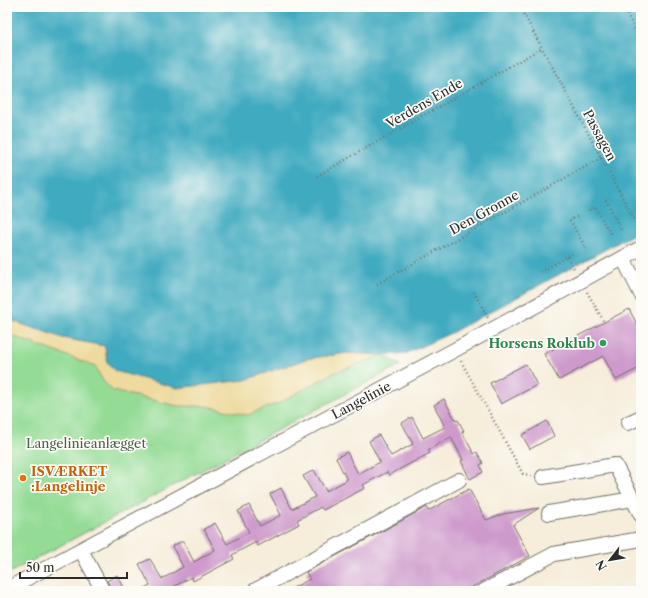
<svg xmlns="http://www.w3.org/2000/svg" width="648" height="598" font-family="'Libre Caslon Text',serif">
	<rect width="100%" height="100%" fill="#fdfcf7"/>
	<filter id="ink" filterUnits="userSpaceOnUse"><feTurbulence type="fractalNoise" baseFrequency=".025" numOctaves="2"/><feDisplacementMap in="SourceGraphic" scale="8" xChannelSelector="R" yChannelSelector="G"/><feConvolveMatrix kernelMatrix="1 2 1 2 8 2 1 2 1" color-interpolation-filters="sRGB"/></filter>
	<filter id="wash" filterUnits="userSpaceOnUse"><feTurbulence type="fractalNoise" baseFrequency=".012" numOctaves="4" result="noise"/><feDisplacementMap in="SourceGraphic" scale="16" xChannelSelector="R" yChannelSelector="G"/><feGaussianBlur stdDeviation="0.9" result="paint"/><feColorMatrix in="noise" values="0 0 0 0 0 0 0 0 0 0 0 0 0 0 0 0 0 1.4 0 .05"/><feComposite in="paint" operator="in"/></filter>
	<g filter="url(#wash)">
		<rect width="100%" height="100%" fill="#f6edda"/>
		<path fill="#94dc96" stroke="#608460" d="M7,319l56,19 320,17 17,10 -393,209z"/>
		<path fill="#eeda9e" stroke="#8c8264" d="M7,319l56,19 42,8 2,16 138,18 61,-21 41,-6 36,2 -52,19 -52,29 -32,12 -40,-9h-29l-65,-15 -10,-10 -8,-15 -88,-32z"/>
		<path fill="#40aac0" stroke="#366a76" d="M7,7h634v223l-188,102 -46,21 -24,2 -36,-2 -41,6 -61,21 -68,8 -62,-17 -8,-9 -2,-16 -42,-8 -56,-19z"/>
		<g id="blocks">
			<g fill="#ce9acc">
				<path d="M629,309l12,23v35l-25,13 -13,-24 -44,24 -15,-26z"/>
				<path d="M526,364l11,21 -36,19 -11,-21z"/>
				<path d="M444,399l12,22 2,-1 6,11 -2,1 12,22 3,-2 6,11 -3,2 3,7 -13,7 -9,-18 2,-1 -12,-23 -23,13 2,3 -41,22 -2,-3 -24,13 2,3 -42,22 -2,-3 -24,13 2,4 -41,22 -2,-4 -24,13 2,4 -41,22 -2,-4 -23,13v1h-29l11,-6 -11,-21 11,-5 12,20 21,-12 -11,-21 11,-5 11,21 21,-12 -11,-21 11,-6 12,21 22,-12 -11,-21 11,-6 11,21 21,-11 -11,-21 11,-6 11,21 23,-12 -12,-21 11,-6 12,21 21,-11 -11,-22 11,-6 11,22 22,-12 -11,-21 10,-6 12,21 22,-12 -11,-21 10,-6 11,21 22,-11 -11,-22z"/>
				<path d="M547,421l7,15 -24,13 -8,-14z"/>
				<path d="M469,489l17,31 17,-6 36,-6 -26,17 17,31 -65,35h-178l23,-12 -4,-7 121,-65 1,4z"/>
				<path d="M117,575l9,16h-14l-5,-10z"/>
			</g>
		</g>
	</g>
	<g filter="url(#ink)">
		<use href="#blocks" fill-opacity="0" stroke="#726f68" stroke-width="1"/>
		<g fill="none" stroke-linecap="round" stroke-linejoin="round">
			<g stroke="#726f68" stroke-width="16">
				<g id="minor">
					<path d="M623,258l18,36"/>
					<path d="M628,423l13,-6"/>
					<path d="M543,477l72,-12 26,50"/>
					<path d="M549,513l84,-14"/>
					<path d="M81,550l22,41"/>
					<path d="M7,589l468,-250 166,-91"/>
					<path d="M254,591l205,-111"/>
					<path d="M484,591l70,-37 87,-15"/>
				</g>
			</g>
			<g stroke="#726f68" stroke-width="2.5" stroke-dasharray="1 3" stroke-linecap="butt">
				<path d="M520,7l121,225"/>
				<path d="M623,7l18,33"/>
				<path d="M317,176l225,-128"/>
				<path d="M606,200l15,30"/>
				<path d="M589,210l6,-3 16,28"/>
				<path d="M577,217l-7,3 16,29"/>
				<path d="M567,257l8,13"/>
				<path d="M540,272l32,-18"/>
				<path d="M377,284l224,-126"/>
				<path d="M474,292l14,26"/>
				<path d="M587,292l17,30"/>
				<path d="M461,361l62,113 8,1"/>
			</g>
			<use href="#minor" stroke="#fff" stroke-width="14"/>
		</g>
	</g>
	<circle fill="#2e9e5b" stroke="#fdfcf7" stroke-width="1.5" cx="603" cy="343" r="4"/>
	<circle fill="#e8710a" stroke="#fdfcf7" stroke-width="1.5" cx="23" cy="478" r="4"/>
	<g text-anchor="middle" dominant-baseline="central" stroke-width="3.5" stroke-linejoin="round" paint-order="stroke">
		<g font-size="13" fill="#2b2b2b" stroke="#fdfcf7">
			<text transform="translate(424 103) rotate(-30)">Verdens Ende</text>
			<text transform="translate(600 135) rotate(62)">Passagen</text>
			<text transform="translate(484 212) rotate(-29)">Den Gronne</text>
			<text transform="translate(361 400) rotate(-28)">Langelinie</text>
		</g>
		<g font-size="13" font-weight="bold" fill="#27864d" stroke="#fdfcf7" text-anchor="end">
			<text x="595" y="343">Horsens Roklub</text>
		</g>
		<g font-size="13" fill="#4a604b" stroke="#fdfcf7">
			<text x="86" y="443">Langelinieanlægget</text>
		</g>
		<g font-size="13" font-weight="bold" fill="#c56008" stroke="#fdfcf7" text-anchor="start">
			<text x="31" y="471">ISVÆRKET<tspan x="31" dy="15">:Langelinje</tspan></text>
		</g>
	</g>
	<rect width="648" height="598" fill="none" stroke="#fdfcf7" stroke-width="24"/>
	<g transform="translate(610 560) rotate(239)" stroke="#fdfcf7" stroke-width="3" paint-order="stroke">
	<path d="M0-3L7 15L0 10L-7 15Z" fill="#2b2b2b"/>
	<text y="-6" font-size="11" font-weight="bold" text-anchor="middle" fill="#2b2b2b">N</text>
	</g>
	<path d="M20 572v6h107v-6" fill="none" stroke="#2b2b2b" stroke-width="2"/>
	<text x="26" y="572" font-size="12" fill="#2b2b2b" stroke="#fdfcf7" stroke-width="3" paint-order="stroke">50 m</text>
</svg>
